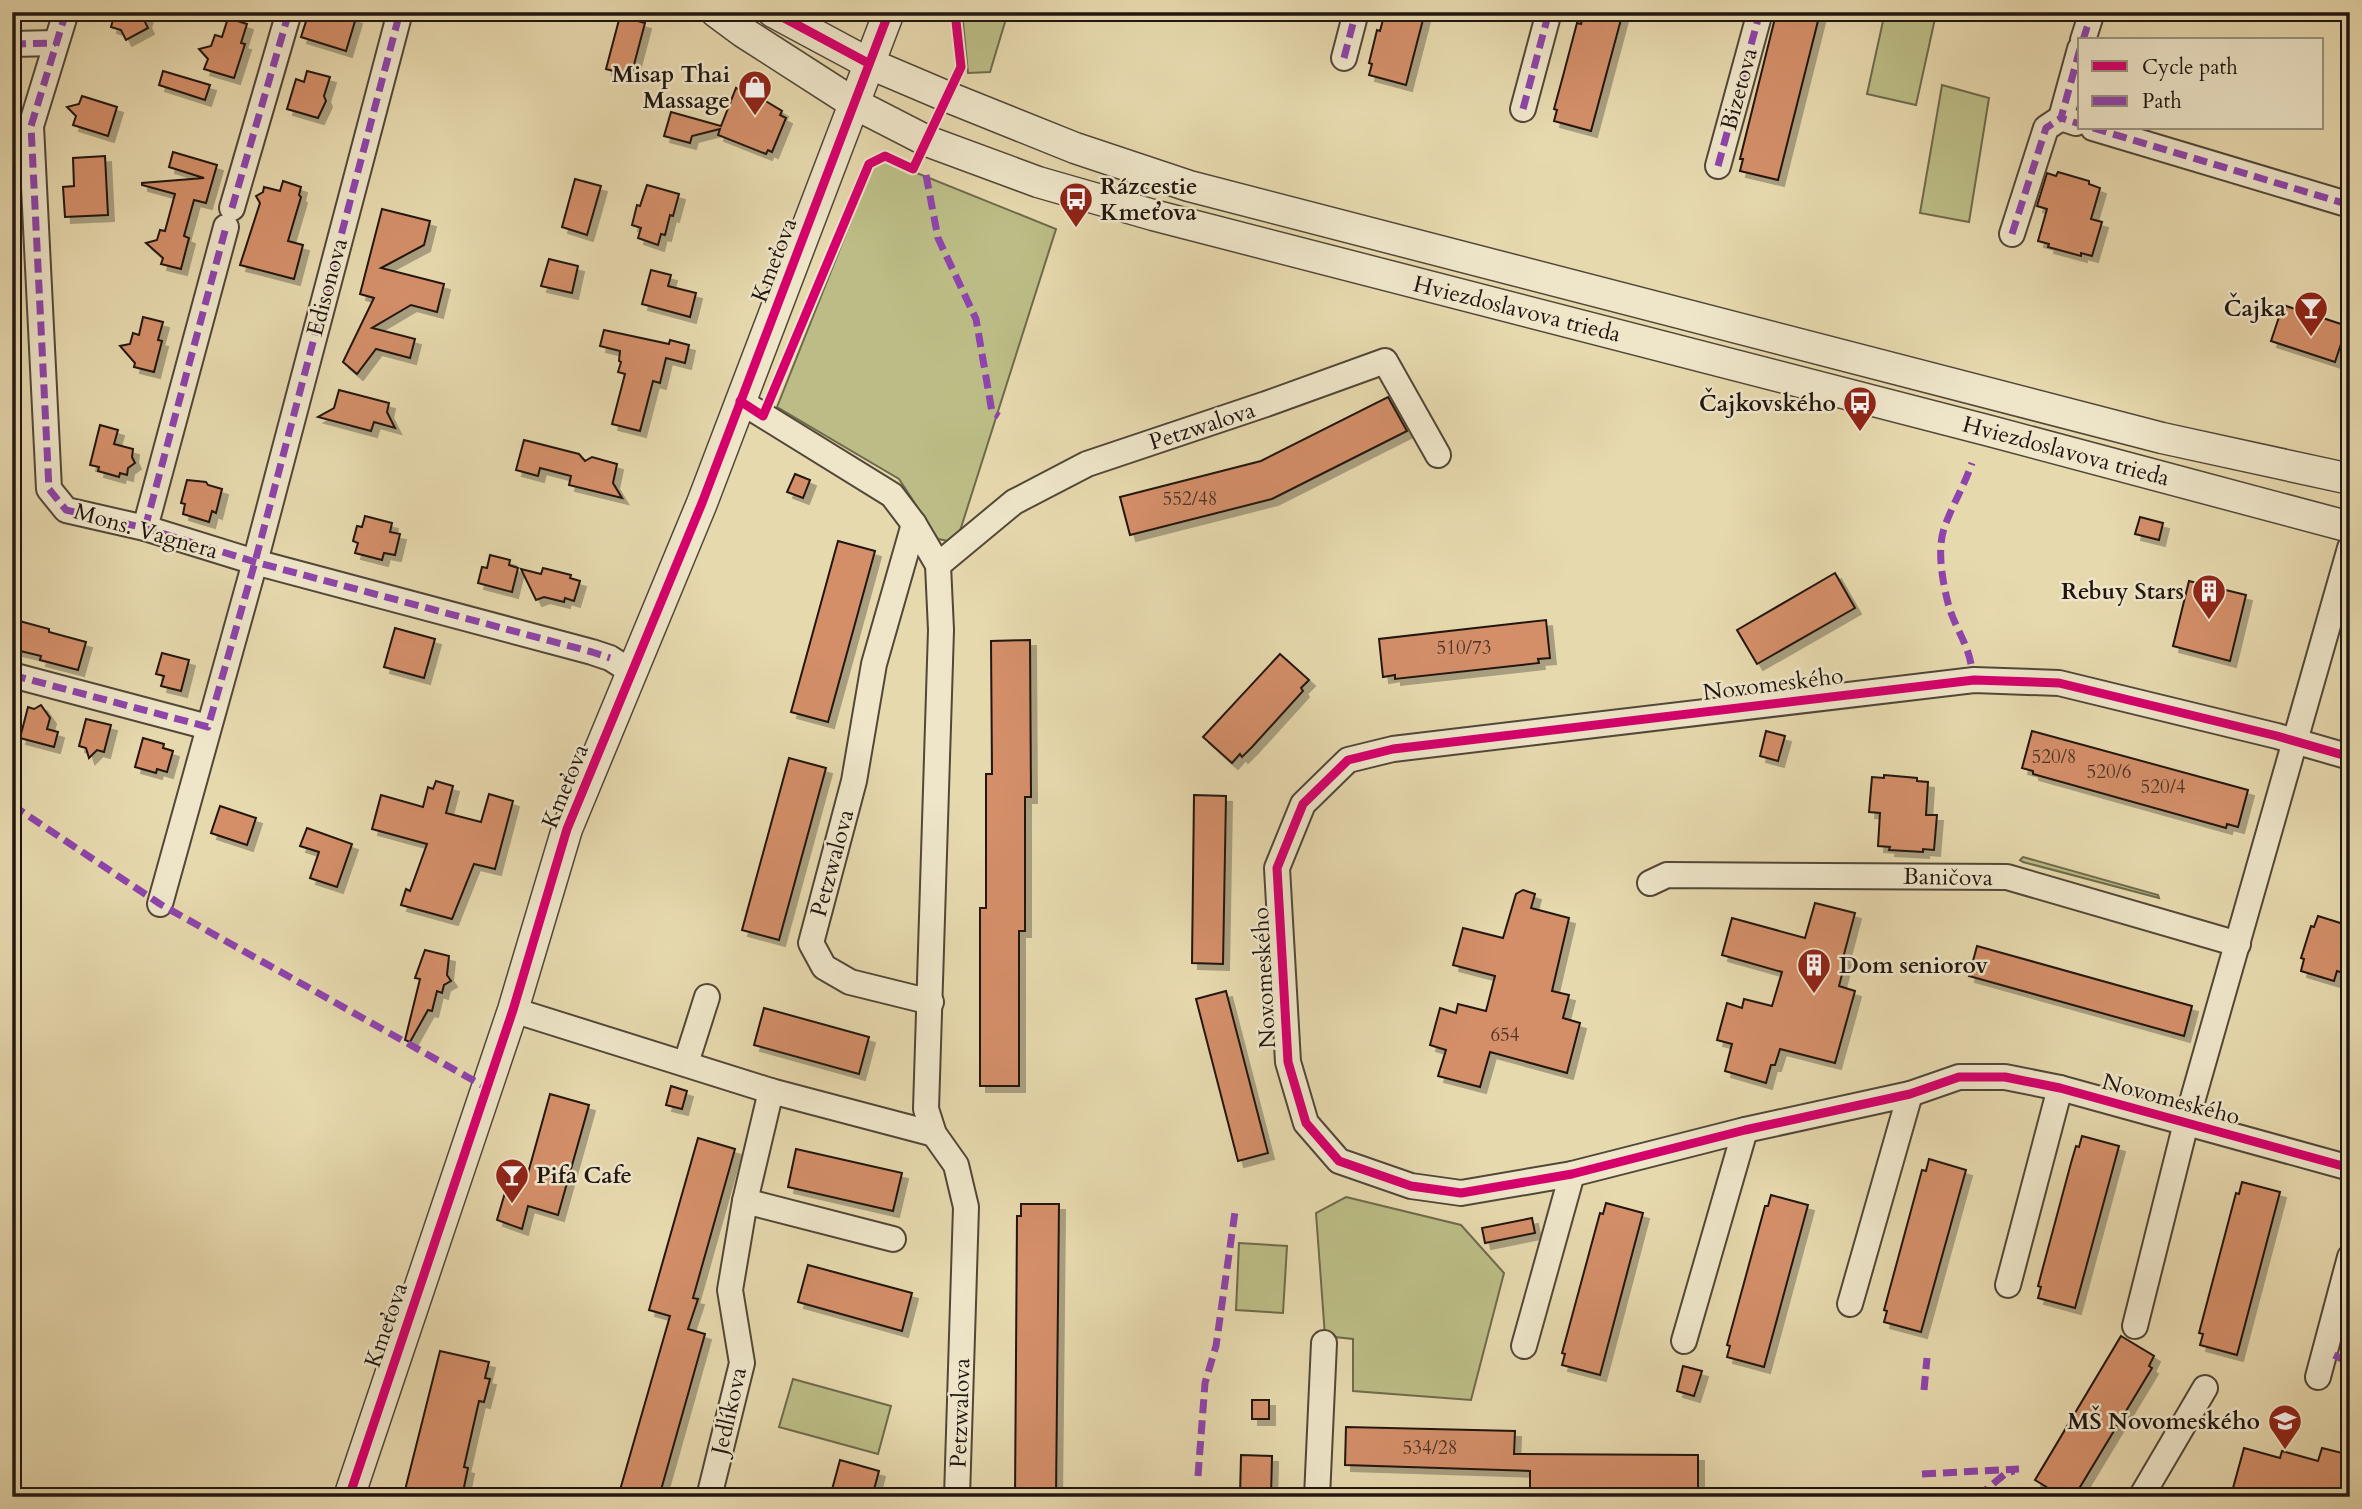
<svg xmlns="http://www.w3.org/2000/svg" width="2362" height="1509" font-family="Cardo,serif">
	<defs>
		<filter id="shadow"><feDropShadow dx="6" dy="6" stdDeviation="0" flood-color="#0004"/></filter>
	</defs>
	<rect width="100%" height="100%" fill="#e7d9ae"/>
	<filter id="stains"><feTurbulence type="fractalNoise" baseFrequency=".00286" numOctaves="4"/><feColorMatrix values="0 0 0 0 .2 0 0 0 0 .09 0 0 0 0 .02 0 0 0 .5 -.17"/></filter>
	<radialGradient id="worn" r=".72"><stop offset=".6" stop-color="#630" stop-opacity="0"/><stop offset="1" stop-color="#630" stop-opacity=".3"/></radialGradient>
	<g fill="#bcbd86" stroke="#6e6a4c" stroke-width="2">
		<path d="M962,12h46l-18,60 -22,1z"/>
		<path d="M1885,12l51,2 -20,91 -49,-11z"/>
		<path d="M1942,85l47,13 -20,124 -49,-9z"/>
		<path d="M887,161l169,68 -97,305 -11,7 -10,-2 -39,-60 -122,-72 95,-239 7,-6z"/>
		<path d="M2023,857l135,38 1,3 -136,-36 -3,-2z"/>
		<path d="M1346,1197l115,28 43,48 -33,127 -118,-9v-52l-28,-3 -9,-123z"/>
		<path d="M1239,1243l48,3 -4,67 -47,-3z"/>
		<path d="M793,1379l98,27 -13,48 -99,-27z"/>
	</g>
	<g fill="#d48f69" stroke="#201611" stroke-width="2" filter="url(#shadow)">
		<path d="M115,12h33l-3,10 3,6 -22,12 -5,-10 -10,-3z"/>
		<path d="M309,12h28l19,6 -10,33 -45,-14z"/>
		<path d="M1385,12h40l-19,73 -37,-10 3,-11 -3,-1 8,-33 3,1z"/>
		<path d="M1584,12h39l-32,119 -37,-10 3,-11 -3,-1 9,-33 14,-53 4,1z"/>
		<path d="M1780,12h18l21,5 -41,163 -38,-9 3,-12h-3l35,-141 3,1z"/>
		<path d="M620,16l25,7 -14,53 -25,-7z"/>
		<path d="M228,18l19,6 -6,19 4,1 -11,34 -30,-9 4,-10 -9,-10 12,-3 4,-11 7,2z"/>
		<path d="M163,71l47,14 -5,15 -46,-15z"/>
		<path d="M307,71l23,6 -6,19 2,5 -8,17 -31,-9 9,-30 8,3z"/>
		<path d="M736,88l6,3 2,-3 38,23 -2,4 6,3 -14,34 -4,-2 -2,4 -48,-19 2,-6 -28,7 -2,7 -26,-7 7,-24 50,14z"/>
		<path d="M82,96l35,11 -9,29 -35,-11 3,-9 -9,-9 12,-3z"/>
		<path d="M173,152l44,13 -11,38 -12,-3 -10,36 5,2 -8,31 -20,-5 2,-6 -17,-15 11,-3 3,-10 5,1 10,-37 -33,-9v-2l62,-5 -35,-11z"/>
		<path d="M105,156l3,59 -43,2 -2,-30 11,-1 -1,-28z"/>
		<path d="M2058,172l31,9v3l11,4 -9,31 11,3 -10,34 -11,-3v3l-33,-9 1,-3 -11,-3 9,-32 -10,-3 10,-33 9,3z"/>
		<path d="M575,179l26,7 -14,49 -25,-8z"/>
		<path d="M283,181l18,6 -2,8 2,2 -13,44 15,4 -9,34 -54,-14 20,-62 -4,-7 7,-4 1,-5 16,4z"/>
		<path d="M647,185l32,9 -6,22 -3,-1 -5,20 -4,-1 -3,11 -20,-7 3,-10 -9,-3 5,-20 3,1z"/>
		<path d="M382,209l48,12 -6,24 -43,23 63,16 -7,28 -26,-7 -39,23 43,11 -5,19 -34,-9 -19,25 -14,-12 31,-64 -14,-4z"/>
		<path d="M549,259l29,7 -6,27 -31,-7z"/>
		<path d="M651,270l20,5 -3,11 28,7 -6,24 -48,-13z"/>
		<path d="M2283,305l64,21 -12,36 -64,-21z"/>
		<path d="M143,317l20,5 -5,18 4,1 -8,31 -20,-5 1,-4 -15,-17 10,-2 3,-11 6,2z"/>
		<path d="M604,330l65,14 1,-4 19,5 -4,18 -19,-5 -6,25 -7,-2 -13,50 -28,-7 13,-50 -7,-2 3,-10 -2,-1 1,-10 -20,-5z"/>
		<path d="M339,390l50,13 -2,9 8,16 -21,-6 -3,9 -53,-14 16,-9z"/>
		<path d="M1388,397l19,34 -135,68 -142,36 -10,-38 141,-36z"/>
		<path d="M100,425l18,5 -4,14 19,5 -1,8 3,6 -7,5 -1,7 -7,-2 -1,4 -21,-6 1,-4 -9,-2z"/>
		<path d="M524,440l55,14 6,7 7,-4 25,7 -4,19 9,15 -53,-13 2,-9 -31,-8 -2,8 -22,-6z"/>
		<path d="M795,474l15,6 -7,18 -16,-6z"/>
		<path d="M187,480l19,2 2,3 14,4 -6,24 -4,-2 -3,11 -26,-8 2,-10 -4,-1z"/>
		<path d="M365,516l27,7 -2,9 10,2 -5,21 -11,-2 -2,7 -27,-7 3,-10 -5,-2 4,-15 5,1z"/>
		<path d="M2140,517l23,6 -4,17 -24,-6z"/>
		<path d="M838,541l37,10 -47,171 -37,-10z"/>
		<path d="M490,555l20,5 -1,5 9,3 -6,24 -34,-9 4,-16 5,1z"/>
		<path d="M543,568l28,7 -1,3 10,3 -6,20 -9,-3 -1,4 -20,-5 -8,3 -15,-31 20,5z"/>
		<path d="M1835,573l20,35 -98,56 -20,-34z"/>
		<path d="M2189,581l57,14 -16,66 -57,-15z"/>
		<path d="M12,619l37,10v3l37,10 -8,28 -38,-10 1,-4 -29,-7z"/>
		<path d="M1546,620l4,38 -12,1 1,4 -144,16v-4l-12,2 -4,-38z"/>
		<path d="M395,628l40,11 -11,39 -40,-11z"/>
		<path d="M1030,640l1,157h-6v134h-6v155h-39v-178h6v-134h6l-1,-133z"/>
		<path d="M162,653l27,7 -8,31 -20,-5 3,-10 -8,-2z"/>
		<path d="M1280,654l29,26 -8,8 2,3 -51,56 -10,10 -2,-3 -8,9 -29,-26z"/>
		<path d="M41,705l9,13 -3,11 11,3 -4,15 -34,-9 8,-31 6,2z"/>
		<path d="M86,719l25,6 -7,27 -7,-2 -8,8 -3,-10 -7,-2z"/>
		<path d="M1766,731l19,5 -7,25 -18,-5z"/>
		<path d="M2032,731l216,59 -10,37 -11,-3 -1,4 -193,-54v-3l-11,-3z"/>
		<path d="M143,738l21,6 -1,4 10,3 -6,21 -10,-3 -1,4 -21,-6z"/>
		<path d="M789,758l37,10 -47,172 -37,-10z"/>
		<path d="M1884,775l33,3v3l11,1 -2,33h11l-3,35 -11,-1v3l-34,-2 1,-3 -12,-1 2,-33 -11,-1 3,-35 12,1z"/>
		<path d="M436,781l17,5 -7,27 35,9 8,-28 24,7 -18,68 -21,-5 -22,55 -51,-14 5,-16 4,2 17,-47 -55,-15 9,-34 42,12 5,-20 5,2z"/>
		<path d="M1194,795l32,1 -3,168 -31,-1z"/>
		<path d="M220,806l36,12 -9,27 -36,-12z"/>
		<path d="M307,828l45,16 -15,43 -27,-9 9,-26 -19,-6z"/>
		<path d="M1523,890l12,4 -4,14 38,10 -17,73 17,4 -6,23 17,5 -13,50 -77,-21 -10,35 -42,-11 8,-26 -16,-5 10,-37 16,5 2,-9 28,7 9,-35 -42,-11 10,-37 40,10 13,-44z"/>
		<path d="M1815,903l40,10 -12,45 3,1 -7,27 16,5 -20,72 -55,-14 -5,16h-4l-5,18 -41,-12 7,-27 -15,-4 10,-37 15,5 2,-9 28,7 10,-34 -60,-17 10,-37 73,20z"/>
		<path d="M2318,916l32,10v49l-13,-4 -3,10 -33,-10 3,-12 -3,-1 10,-32 3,1z"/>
		<path d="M1977,946l215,60 -8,30 -215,-60z"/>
		<path d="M425,950l24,6 -2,19 4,6 -7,4 -2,8 -5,-2 -5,20 -4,-1 -18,32 -5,-2 15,-61 -5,-1z"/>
		<path d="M1226,991l42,162 -30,8 -42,-162z"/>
		<path d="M764,1008l105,29 -10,37 -105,-29z"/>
		<path d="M671,1086l16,5 -5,18 -16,-4z"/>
		<path d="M550,1094l39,11 -31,110 -30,-9 -6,23 -25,-9 12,-41 16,5z"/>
		<path d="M2082,1136l37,10 -44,162 -37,-10 3,-11 -3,-1 33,-123 5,-17 3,1z"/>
		<path d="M698,1138l37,11 -42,149 5,1 -10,30 17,5 -46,163h-41l52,-181 -21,-6z"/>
		<path d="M796,1149l106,24 -9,38 -105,-24z"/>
		<path d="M1929,1159l37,11 -45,162 -37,-10 3,-11 -3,-1 38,-140 4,1z"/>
		<path d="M2242,1182l38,10 -43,163 -37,-10 3,-11 -4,-1 37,-140 3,1z"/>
		<path d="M1771,1195l37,10 -44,162 -37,-10 3,-11 -3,-1 38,-139h3z"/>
		<path d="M1606,1203l37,10 -43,162 -38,-10 3,-11 -3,-1 38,-140 3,1z"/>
		<path d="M1021,1204h38l-3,293h-41l2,-281h4z"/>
		<path d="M1532,1218l3,15 -50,10 -3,-15z"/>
		<path d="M808,1265l104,28 -10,38 -104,-29z"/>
		<path d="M2121,1336l33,20 -5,10 3,2 -75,124 -3,-2 -4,7h-7l-28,-17z"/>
		<path d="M440,1351l49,11 -4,16 5,1 -6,23 -5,-1 -15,66 4,1 -5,24 -5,-1 -1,6h-40l-11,-3v-8z"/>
		<path d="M1683,1366l19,5 -8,25 -17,-5z"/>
		<rect x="1252" y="1400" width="17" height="19"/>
		<path d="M1346,1427l169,4 -1,23 184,1v38h-168v-22l-185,-6z"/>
		<path d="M2244,1448l36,10 2,-7 36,10 4,-13 28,7v42h-84l-33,-9z"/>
		<path d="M1241,1455l31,1 -1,41h-31z"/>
		<path d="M840,1460l39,11 -7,26h-42z"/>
	</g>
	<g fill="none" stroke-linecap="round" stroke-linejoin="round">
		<g stroke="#524738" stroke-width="28">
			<g id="minor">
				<path d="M66,12l-35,114 18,363 17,21 79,18 110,34 337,90 18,6 22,14"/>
				<path d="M2083,40l9,-28"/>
				<path d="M12,44l44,-1"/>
				<path d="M1344,58l12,-46"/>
				<path d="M1523,109l26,-97"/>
				<path d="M2076,123l-15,-5 19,-69"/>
				<path d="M2093,128l257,77"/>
				<path d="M1718,166l42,-154"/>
				<path d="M232,208l57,-196"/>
				<path d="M2012,234l34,-106 15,-10"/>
				<path d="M740,401l152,94 22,29 24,41 3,65 -15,479 8,25 22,31 10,42 -9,290"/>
				<path d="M914,524l-40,140 -20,117 -43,162 13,24 26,15 81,20"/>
				<path d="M145,528l81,-301"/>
				<path d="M938,565l76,-63 73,-38 179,-60 119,-43 53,94"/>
				<path d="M12,675l196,52"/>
				<path d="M2350,757l-73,-21 -218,-53 -85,-3 -581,69 -45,11 -45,44 -26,64 11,194 18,61 33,38 72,25 50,7 111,-19 173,-44 165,-36 49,-17h46l55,11 290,80"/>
				<path d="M1650,883l17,-8 340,2 231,67"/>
				<path d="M160,904l95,-342 145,-550"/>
				<path d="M513,1010l258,81 163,43"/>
				<path d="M686,1063l21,-66"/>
				<path d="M745,1201l148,38"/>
				<path d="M2008,1285l52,-197"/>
				<path d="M1850,1304l60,-210"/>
				<path d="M2135,1326l51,-203 164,-575"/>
				<path d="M1684,1341l61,-211"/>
				<path d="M1524,1346l48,-172"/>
				<path d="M2318,1377l32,-120"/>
				<path d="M709,1497l33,-134 -12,-73 15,-89 26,-110"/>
				<path d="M1317,1497l7,-154"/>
				<path d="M2141,1497l64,-109"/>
			</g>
		</g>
		<g stroke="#524738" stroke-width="33">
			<g id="tertiary">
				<path d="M716,12l27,20 112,72 72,37 111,41 115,33 837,216 360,96"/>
				<path d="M773,12l95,51 80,34 127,51 114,38 973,252 188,41"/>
				<path d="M349,1497l164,-487 54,-181 135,-326 187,-491"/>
			</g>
		</g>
		<use href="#minor" stroke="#efe6ca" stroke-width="24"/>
		<use href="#tertiary" stroke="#efe6ca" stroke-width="30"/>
		<g stroke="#8e44ad" stroke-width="7" stroke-dasharray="14 7" stroke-linecap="butt">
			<path d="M66,12l-35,114 18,363 17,21 79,18 110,34 337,90 18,6"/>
			<path d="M2083,40l9,-28"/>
			<path d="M12,44l44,-1"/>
			<path d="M2080,49l-19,69 19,6"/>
			<path d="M1344,58l12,-46"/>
			<path d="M1523,109l26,-97"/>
			<path d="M2093,128l257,77"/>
			<path d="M1718,166l42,-154"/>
			<path d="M926,175l12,63 38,81 16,93 7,4"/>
			<path d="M232,208l57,-196"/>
			<path d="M2012,234l34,-106 15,-10"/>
			<path d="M145,528l81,-301"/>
			<path d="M1971,664c-4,-22 -18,-40 -23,-61 -6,-24 -12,-57 -2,-80 8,-21 19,-39 26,-60"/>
			<path d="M12,675l196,52 47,-165 145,-550"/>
			<path d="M12,805l148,99 327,184"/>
			<path d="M2334,1355l16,8"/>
			<path d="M1924,1390l3,-32"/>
			<path d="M1922,1474l97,-5"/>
			<path d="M1198,1476l7,-93 11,-37 19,-134"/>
			<path d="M1977,1497l28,-23 9,-3"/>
		</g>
		<g stroke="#efe6ca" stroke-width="13">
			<g id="cycleway">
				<path d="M773,12l95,51"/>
				<path d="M740,401l23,15 106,-252 16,-8 28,13 48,-102 -6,-55"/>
				<path d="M2350,757l-73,-21 -218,-53 -85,-3 -581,69 -45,11 -45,44 -26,64 11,194 18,61 33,38 72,25 50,7 111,-19 173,-44 165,-36 49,-17h46l55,11 290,80"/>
				<path d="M349,1497l164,-487 54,-181 135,-326 187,-491"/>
			</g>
		</g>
		<use href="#cycleway" stroke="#d6006c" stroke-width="9"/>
	</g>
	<defs>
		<g id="shop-pin" transform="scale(1.75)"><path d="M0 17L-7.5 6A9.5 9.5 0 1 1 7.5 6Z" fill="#8f2418" stroke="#efe6ca"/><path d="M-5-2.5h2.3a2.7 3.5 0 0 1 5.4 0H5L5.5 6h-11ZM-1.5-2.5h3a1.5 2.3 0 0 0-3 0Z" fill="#fff"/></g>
		<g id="bus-pin" transform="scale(1.75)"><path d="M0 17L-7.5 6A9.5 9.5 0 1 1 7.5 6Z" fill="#8f2418" stroke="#efe6ca"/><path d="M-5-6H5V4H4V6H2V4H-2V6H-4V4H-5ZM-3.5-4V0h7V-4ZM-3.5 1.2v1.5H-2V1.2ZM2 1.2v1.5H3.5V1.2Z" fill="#fff"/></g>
		<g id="bar-pin" transform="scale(1.75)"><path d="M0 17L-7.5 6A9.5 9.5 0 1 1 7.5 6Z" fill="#8f2418" stroke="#efe6ca"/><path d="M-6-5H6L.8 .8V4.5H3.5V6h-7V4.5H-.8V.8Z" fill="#fff"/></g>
		<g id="building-pin" transform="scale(1.75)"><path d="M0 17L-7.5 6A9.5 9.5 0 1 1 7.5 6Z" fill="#8f2418" stroke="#efe6ca"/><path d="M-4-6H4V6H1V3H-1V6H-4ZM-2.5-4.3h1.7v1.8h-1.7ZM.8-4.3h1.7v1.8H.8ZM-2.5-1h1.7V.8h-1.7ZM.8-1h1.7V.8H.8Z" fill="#fff"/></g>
		<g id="school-pin" transform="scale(1.75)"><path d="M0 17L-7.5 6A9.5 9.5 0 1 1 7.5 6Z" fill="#8f2418" stroke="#efe6ca"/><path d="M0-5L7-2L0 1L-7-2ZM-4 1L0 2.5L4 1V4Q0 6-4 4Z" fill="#fff"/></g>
	</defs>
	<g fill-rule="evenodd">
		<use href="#shop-pin" x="755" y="87"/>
		<use href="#bus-pin" x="1076" y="199"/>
		<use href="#bar-pin" x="2311" y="308"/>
		<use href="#bus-pin" x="1860" y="403"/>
		<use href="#building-pin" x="2209" y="591"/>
		<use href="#building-pin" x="1814" y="965"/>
		<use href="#bar-pin" x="512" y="1175"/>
		<use href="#school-pin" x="2285" y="1421"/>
	</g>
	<g text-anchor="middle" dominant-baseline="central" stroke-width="5" stroke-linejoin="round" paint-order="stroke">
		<g font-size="19" fill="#4d3427">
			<text x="1190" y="499">552/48</text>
			<text x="1464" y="648">510/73</text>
			<text x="2054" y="757">520/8</text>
			<text x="2109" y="772">520/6</text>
			<text x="2163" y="787">520/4</text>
			<text x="1505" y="1035">654</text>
			<text x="1430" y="1448">534/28</text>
		</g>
		<g font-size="23" font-weight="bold" fill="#201611" stroke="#efe6ca" text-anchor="end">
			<text x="730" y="74">Misap Thai<tspan x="730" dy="26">Massage</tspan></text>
			<text x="1100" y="186" text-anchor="start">Rázcestie<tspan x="1100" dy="26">Kmeťova</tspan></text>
			<text x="2286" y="308">Čajka</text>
			<text x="1836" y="403">Čajkovského</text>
			<text x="2184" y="591">Rebuy Stars</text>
			<text x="1839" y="965" text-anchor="start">Dom seniorov</text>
			<text x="536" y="1175" text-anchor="start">Pifa Cafe</text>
			<text x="2260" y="1421">MŠ Novomeského</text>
		</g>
		<g font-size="23" fill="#201611" stroke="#efe6ca">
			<text transform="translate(1739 89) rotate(-75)">Bizetova</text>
			<text transform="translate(774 260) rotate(-69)">Kmeťova</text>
			<text transform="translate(327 287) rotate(-75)">Edisonova</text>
			<text transform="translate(1517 309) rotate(14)">Hviezdoslavova trieda</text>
			<text transform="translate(1202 426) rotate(-18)">Petzwalova</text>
			<text transform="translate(2066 451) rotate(15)">Hviezdoslavova trieda</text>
			<text transform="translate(146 531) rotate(16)">Mons. Vagnera</text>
			<text transform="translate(1773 684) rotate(-7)">Novomeského</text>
			<text transform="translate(565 786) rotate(-68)">Kmeťova</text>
			<text transform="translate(832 863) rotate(-75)">Petzwalova</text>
			<text transform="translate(1948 877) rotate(1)">Baničova</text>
			<text transform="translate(1264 978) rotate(-93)">Novomeského</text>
			<text transform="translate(2171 1099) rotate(15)">Novomeského</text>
			<text transform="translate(386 1325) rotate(-71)">Kmeťova</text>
			<text transform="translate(729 1411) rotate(-77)">Jedlíkova</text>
			<text transform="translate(960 1413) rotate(-88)">Petzwalova</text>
		</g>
	</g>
	<rect width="2362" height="1509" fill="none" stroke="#e7d9ae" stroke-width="42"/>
	<rect x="14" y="14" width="2334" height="1481" fill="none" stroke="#201611" stroke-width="3.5"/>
	<rect x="21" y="21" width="2320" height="1467" fill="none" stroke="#201611" stroke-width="2"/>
	<rect x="2078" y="38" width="245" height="91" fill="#efe6ca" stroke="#9c9380" stroke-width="2"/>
	<rect x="2092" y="61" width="35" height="10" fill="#d6006c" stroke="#9c9380" stroke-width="2"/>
	<text x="2142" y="74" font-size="21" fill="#201611">Cycle path</text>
	<rect x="2092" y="96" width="35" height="10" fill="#8e44ad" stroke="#9c9380" stroke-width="2"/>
	<text x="2142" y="108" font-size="21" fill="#201611">Path</text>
	<rect width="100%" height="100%" filter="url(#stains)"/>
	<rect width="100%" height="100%" fill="url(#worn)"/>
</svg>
